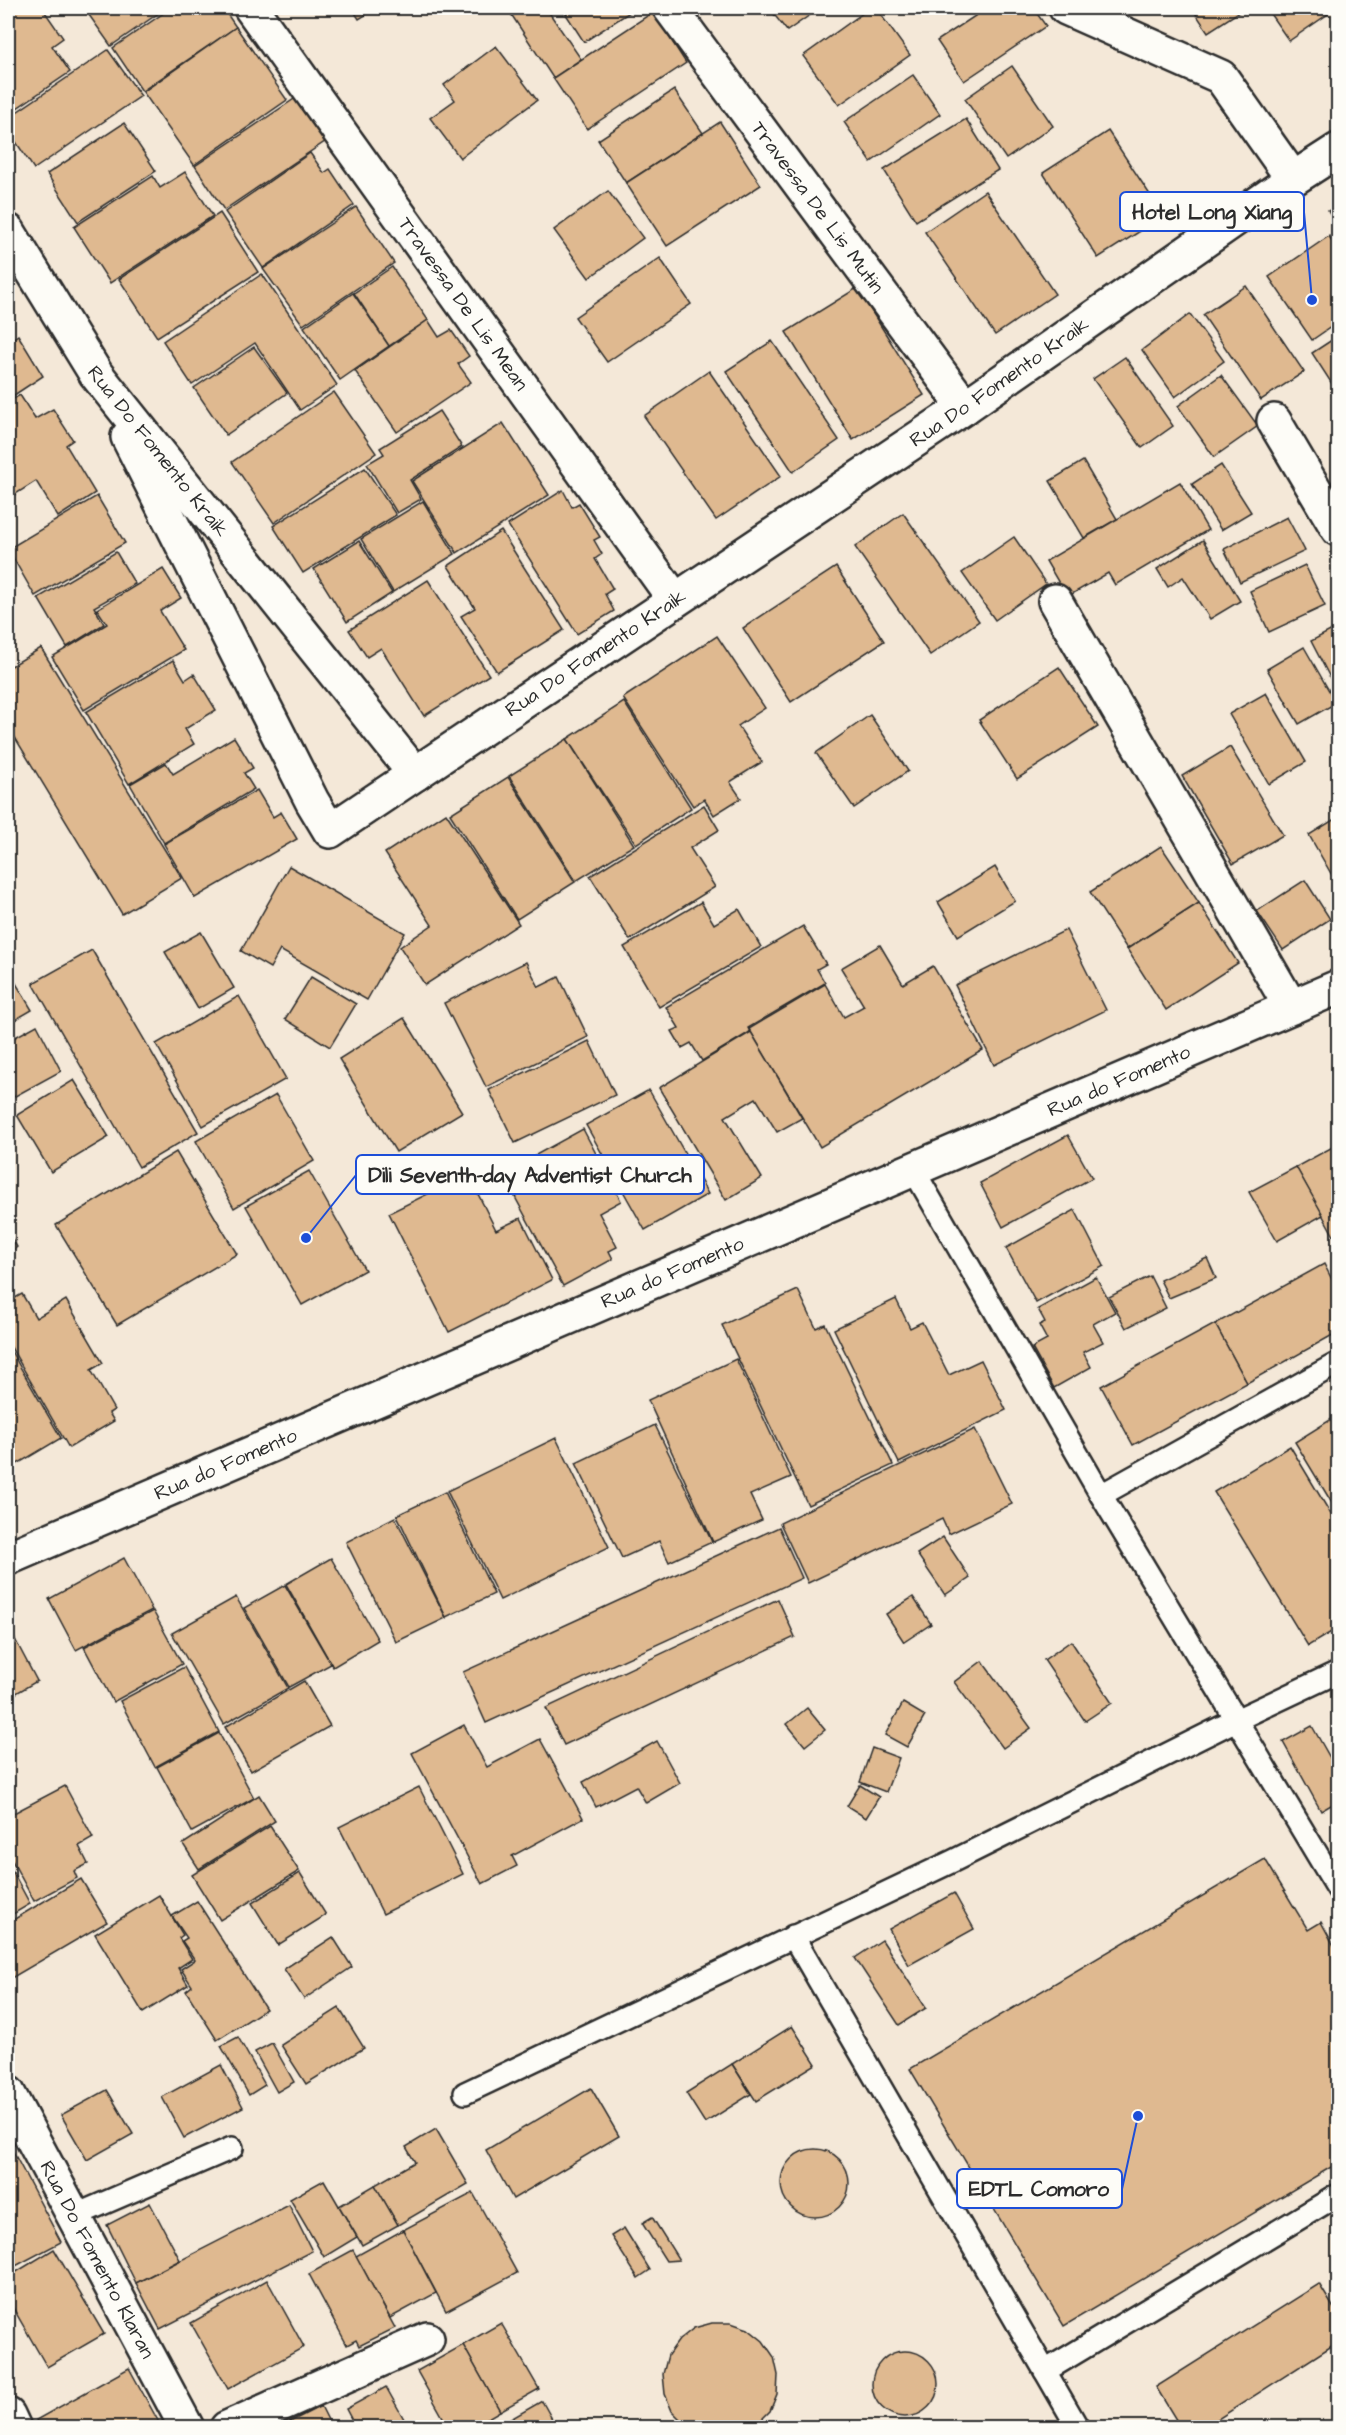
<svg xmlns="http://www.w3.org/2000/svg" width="1346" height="2435" font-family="'Architects Daughter',sans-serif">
	<rect width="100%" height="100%" fill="#f4e8d8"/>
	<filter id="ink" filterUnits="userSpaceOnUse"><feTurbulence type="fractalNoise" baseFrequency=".0167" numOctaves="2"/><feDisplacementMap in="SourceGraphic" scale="12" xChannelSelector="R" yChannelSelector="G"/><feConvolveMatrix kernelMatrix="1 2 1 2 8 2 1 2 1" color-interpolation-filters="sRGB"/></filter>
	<g filter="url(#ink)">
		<g fill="#dfb990" stroke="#2b2b2b" stroke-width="1.5">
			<path d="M8,8h43l-6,4 18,26 -11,8 18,26 -62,42z"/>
			<path d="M84,8h82l-55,38z"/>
			<path d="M171,8h52l13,19 -94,64 -29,-43z"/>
			<path d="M352,8h25l-18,11z"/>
			<path d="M507,8h39l35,51 -28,19z"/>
			<path d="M562,8h74l-52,34z"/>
			<path d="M769,8h51l-33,23z"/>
			<path d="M870,8h6l34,47 -71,50 -36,-49z"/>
			<path d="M987,8h46l13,18 -82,55 -27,-40z"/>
			<path d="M1192,8h49l1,2 -34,22z"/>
			<path d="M1266,8h58l4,6 -39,27z"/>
			<path d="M653,12l33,51 -99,66 -34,-51z"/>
			<path d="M236,27l51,73 -93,65 -51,-73z"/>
			<path d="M496,46l41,54 -77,58 -30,-40 25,-18 -11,-15z"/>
			<path d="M108,50l33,46 -107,73 -26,-39v-12z"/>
			<path d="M1012,66l41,60 -47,33 -41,-60z"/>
			<path d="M913,75l27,39 -69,48 -27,-40z"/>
			<path d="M674,90l29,43 -77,50 -28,-43z"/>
			<path d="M306,91l29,44 -111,75 -29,-44z"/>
			<path d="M966,119l32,51 -82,51 -32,-51z"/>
			<path d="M720,122l41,63 -94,61 -41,-63z"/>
			<path d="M124,123l32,48 -78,51 -31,-48z"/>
			<path d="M1108,131l56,85 -66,42 -55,-85z"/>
			<path d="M310,153l14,20 6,-4 24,36 -91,63 -38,-56z"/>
			<path d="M185,172l28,44 -103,67 -36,-56 79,-51 7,12z"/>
			<path d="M608,191l35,47 -54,40 -35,-48z"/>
			<path d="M985,191l70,103 -60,41 -70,-103z"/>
			<path d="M1338,205v23l-10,-17z"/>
			<path d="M356,207l38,56 -91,62 -40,-56z"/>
			<path d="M220,213l38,59 -101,65 -38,-58z"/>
			<path d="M1329,236l9,15v71l-26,18 -43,-63z"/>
			<path d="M660,258l31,46 -84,58 -32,-45z"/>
			<path d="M392,267l36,53 -39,26 -35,-53z"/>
			<path d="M262,274l75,111 -37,25 -45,-67 -63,42 -29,-44z"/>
			<path d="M1246,286l58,86 -43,28 -58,-85z"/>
			<path d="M857,288l67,107 -71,45 -67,-108z"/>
			<path d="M353,293l36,53 -49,34 -36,-53z"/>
			<path d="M1190,314l34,47 -49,36 -33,-47z"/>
			<path d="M428,320l11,17 12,-7 18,26 -11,8 13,18 -74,50 -42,-61z"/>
			<path d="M18,335l25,41 -35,23v-57z"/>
			<path d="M1338,336v48l-4,3 -22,-34z"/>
			<path d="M772,341l67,99 -46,32 -67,-101z"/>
			<path d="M254,347l33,46 -61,42 -32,-47z"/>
			<path d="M1125,357l48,69 -31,22 -49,-69z"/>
			<path d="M709,371l72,105 -65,44 -72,-104z"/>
			<path d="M1221,375l37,51 -44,31 -36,-51z"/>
			<path d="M334,392l42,61 -102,70 -42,-61z"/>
			<path d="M20,395l15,24 18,-10 20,31 -7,5 29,48 -37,24 -22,-36 -28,18v-97z"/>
			<path d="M439,411l23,36 -52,33 11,19 -24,14 -30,-49 17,-10 -4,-6z"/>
			<path d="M503,423l46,72 -92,58 -45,-72z"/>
			<path d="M1083,461l34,58 -33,19 -34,-57z"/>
			<path d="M1221,465l30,47 -30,18 -29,-46z"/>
			<path d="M365,468l31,47 -93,58 -30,-47z"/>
			<path d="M1180,482l28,48 -93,55 -7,-12 -41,24 -21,-36z"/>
			<path d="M563,490l9,17 7,-4 21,34 -6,3 8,14 -7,5 18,30 -8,5 9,17 -37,23 -69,-109z"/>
			<path d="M97,496l28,47 -90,53 -27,-47z"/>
			<path d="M423,501l32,53 -62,38 -32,-53z"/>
			<path d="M903,513l76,108 -49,34 -75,-108z"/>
			<path d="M1287,517l18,34 -65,31 -16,-33z"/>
			<path d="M501,531l63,99 -67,42 -36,-56 14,-8 -27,-42z"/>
			<path d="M1014,537l32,47 -51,36 -33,-47z"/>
			<path d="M1203,540l37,61 -30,18 -27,-42 -15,10 -11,-18z"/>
			<path d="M359,541l33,52 -45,29 -33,-53z"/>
			<path d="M116,552l19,32 -41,23 10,17 -37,23 -29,-49z"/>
			<path d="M1305,565l20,41 -56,26 -19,-41z"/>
			<path d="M836,567l48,74 -93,61 -48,-74z"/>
			<path d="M163,569l18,29 -21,13 24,39 -100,60 -32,-53 55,-33 -10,-15z"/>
			<path d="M428,580l61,95 -65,41 -43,-68 -14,9 -18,-27z"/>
			<path d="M1338,627v66l-27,-52z"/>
			<path d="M717,636l48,72 -27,18 24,36 -32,20 11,16 -27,17 -10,-16 -11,7 -70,-108z"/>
			<path d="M1304,647l32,56 -37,21 -32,-55z"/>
			<path d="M41,648l141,230 -60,36 -114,-188v-58z"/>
			<path d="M173,660l12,20 9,-6 22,36 -31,19 9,15 -65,40 -43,-72z"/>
			<path d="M1059,667l39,60 -81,52 -38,-59z"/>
			<path d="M1266,693l40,69 -37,22 -40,-70z"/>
			<path d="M624,702l67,106 -55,36 -69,-105z"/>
			<path d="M870,715l38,56 -54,37 -38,-55z"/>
			<path d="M234,737l19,31 -9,5 10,16 -90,54 -34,-59 36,-21 7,11z"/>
			<path d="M567,739l67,106 -58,36 -67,-105z"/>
			<path d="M1230,747l53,88 -50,29 -51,-88z"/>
			<path d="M508,777l67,105 -58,37 -67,-105z"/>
			<path d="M257,790l16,27 8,-5 16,27 -102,59 -31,-54z"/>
			<path d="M704,805l15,25 -29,18 25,39 -85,53 -40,-64z"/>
			<path d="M446,813l73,111 -94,61 -25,-38 32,-22 -47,-72z"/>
			<path d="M1338,817v57l-5,3 -24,-42z"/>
			<path d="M1161,846l38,57 -72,46 -37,-57z"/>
			<path d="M289,866l116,67 -38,67 -87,-50 -10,18 -29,-17z"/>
			<path d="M995,867l20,34 -57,35 -20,-34z"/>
			<path d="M1305,880l25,39 -47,31 -26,-39z"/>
			<path d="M701,902l13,22 25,-15 22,38 -102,60 -35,-60z"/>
			<path d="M1199,903l39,60 -72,47 -39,-61z"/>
			<path d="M803,926l23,38 -9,5 8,14 -77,45 2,4 -48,29 -11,-18 -9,5 -10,-17 7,-3 -13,-21z"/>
			<path d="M1066,930l40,80 -112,55 -39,-80z"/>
			<path d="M201,932l33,56 -36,21 -33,-57z"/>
			<path d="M880,945l23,39 30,-18 50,84 -163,97 -71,-118 76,-45 19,33 20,-11 -23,-38z"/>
			<path d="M92,950l106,182 -59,35 -106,-184z"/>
			<path d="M526,962l13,25 20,-10 29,60 -102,50 -42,-84z"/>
			<path d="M8,970l24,40 -24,14z"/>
			<path d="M311,977l45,27 -26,43 -45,-28z"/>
			<path d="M239,996l47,83 -83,47 -47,-82z"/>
			<path d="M404,1018l58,94 -66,40 -57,-93z"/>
			<path d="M37,1025l24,46 -53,29v-59z"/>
			<path d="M751,1032l51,86 -25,14 -21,-34 -31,19 37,61 -36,22 -67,-112z"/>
			<path d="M589,1041l26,54 -100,48 -26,-53z"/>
			<path d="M74,1080l35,57 -58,35 -34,-57z"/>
			<path d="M649,1090l59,104 -63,36 -59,-105z"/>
			<path d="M276,1095l38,66 -80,47 -38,-67z"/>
			<path d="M583,1129l38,72 -22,12 18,34 -8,4 4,8 -50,27 -48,-89 21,-11 -13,-24z"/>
			<path d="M1068,1135l24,43 -89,49 -23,-44z"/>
			<path d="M1338,1144v90l-4,2 -38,-69z"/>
			<path d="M176,1152l61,102 -120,71 -61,-100z"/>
			<path d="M1296,1167l27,48 -46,26 -28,-49z"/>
			<path d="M309,1171l56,99 -63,35 -56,-99z"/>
			<path d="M468,1174l28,56 25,-12 31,62 -103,52 -60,-119z"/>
			<path d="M1075,1210l29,56 -68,37 -30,-55z"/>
			<path d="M8,1232l9,15 -9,7z"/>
			<path d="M1207,1258l9,20 -47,20 -9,-18z"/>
			<path d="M1324,1264l14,27v41l-91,51 -32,-59z"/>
			<path d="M1150,1276l16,32 -40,20 -17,-31z"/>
			<path d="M1096,1277l19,35 -22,12 10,18 -20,10 8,15 -37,21 -22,-40 15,-8 -8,-15 6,-3 -7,-13z"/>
			<path d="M798,1290l18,38 9,-4 68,141 -85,40 -86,-180z"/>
			<path d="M22,1294l14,24 30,-18 37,63 -12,7 23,40 -5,3 5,8 -45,27 -61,-106v-40z"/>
			<path d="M896,1299l14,29 12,-6 27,53 32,-15 25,50 -107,53 -65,-134z"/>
			<path d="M1215,1324l32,59 -114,62 -32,-59z"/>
			<path d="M8,1346l53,92 -52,31 -1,-3z"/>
			<path d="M736,1359l55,118 -41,18 12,25 -49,22 -65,-142z"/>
			<path d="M1338,1415v98l-43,-71z"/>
			<path d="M655,1425l57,117 -43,20 -10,-21 -37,17 -46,-95z"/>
			<path d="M975,1429l37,75 -63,30 -7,-15 -134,64 -28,-60z"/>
			<path d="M556,1438l53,109 -109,53 -53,-109z"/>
			<path d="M1290,1446l48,80v102l-30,18 -94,-154z"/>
			<path d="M445,1492l49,102 -48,23 -49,-102z"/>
			<path d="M395,1517l51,101 -50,24 -50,-100z"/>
			<path d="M779,1527l23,51 -316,145 -23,-51z"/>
			<path d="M943,1537l27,41 -25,17 -28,-41z"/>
			<path d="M124,1558l28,52 -76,40 -27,-51z"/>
			<path d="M331,1558l47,82 -45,27 -47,-83z"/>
			<path d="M285,1585l46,79 -42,23 -45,-79z"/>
			<path d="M236,1597l52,91 -64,36 -52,-91z"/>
			<path d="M913,1597l18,27 -27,18 -18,-28z"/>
			<path d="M778,1599l17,38 -231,108 -18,-37z"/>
			<path d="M153,1611l29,53 -69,38 -29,-55z"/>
			<path d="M8,1626l29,55 -29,17z"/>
			<path d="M1071,1641l41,62 -27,18 -41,-61z"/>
			<path d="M982,1661l49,67 -28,20 -49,-66z"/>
			<path d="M184,1667l35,65 -64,35 -35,-66z"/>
			<path d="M304,1681l26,45 -79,45 -26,-44z"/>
			<path d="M903,1703l22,13 -18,31 -22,-12z"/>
			<path d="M807,1708l18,22 -20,16 -18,-22z"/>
			<path d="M464,1725l23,42 53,-28 43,79 -71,38 5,10 -35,18 -70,-131z"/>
			<path d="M1312,1726l26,46v29l-17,10 -38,-69z"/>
			<path d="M219,1733l35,65 -62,34 -35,-65z"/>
			<path d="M657,1741l23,42 -34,20 -10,-17 -40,21 -13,-25z"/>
			<path d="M872,1748l27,10 -13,34 -26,-10z"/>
			<path d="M860,1785l19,12 -13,21 -19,-12z"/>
			<path d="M65,1786l28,52 -14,8 9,18 -14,7 3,7 -43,23 -26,-48v-37z"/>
			<path d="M419,1787l44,87 -80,40 -44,-87z"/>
			<path d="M259,1795l16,26 -76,48 -16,-25z"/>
			<path d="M270,1826l29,45 -79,49 -28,-45z"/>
			<path d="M1265,1859l43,71 13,-8 17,31v210l-274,163 -154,-257z"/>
			<path d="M8,1863l22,41 -22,13z"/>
			<path d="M300,1873l26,42 -48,30 -26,-42z"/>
			<path d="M81,1879l26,43 -99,58v-57z"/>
			<path d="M954,1893l20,36 -65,36 -20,-36z"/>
			<path d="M159,1895l24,40 -4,3 13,21 -14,9 10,17 -45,28 -48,-79z"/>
			<path d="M197,1901l69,108 -49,31 -31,-49 6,-5 -11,-17 14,-9 -13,-19 5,-3 -15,-22z"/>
			<path d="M333,1937l19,30 -48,32 -20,-30z"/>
			<path d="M882,1940l44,68 -27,17 -44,-67z"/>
			<path d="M339,2008l25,40 -58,36 -25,-39z"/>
			<path d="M792,2026l24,38 -60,37 -24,-37z"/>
			<path d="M238,2037l27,48 -16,10 -28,-49z"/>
			<path d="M272,2043l22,39 -17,10 -22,-40z"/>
			<path d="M732,2064l19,30 -46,29 -19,-30z"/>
			<path d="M221,2065l22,42 -59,31 -22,-41z"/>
			<path d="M591,2088l28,48 -106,63 -27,-49z"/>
			<path d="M107,2090l26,44 -46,26 -26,-45z"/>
			<path d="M436,2129l32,55 -70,41 -23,-40 40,-23 -9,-15z"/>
			<path d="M8,2142l53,100 -53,28z"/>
			<circle cx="815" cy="2183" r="34"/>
			<path d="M324,2180l33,57 -33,20 -34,-58z"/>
			<path d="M375,2185l23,40 -36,20 -23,-39z"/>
			<path d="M473,2193l44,80 -71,38 -43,-81z"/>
			<path d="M150,2203l30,57 -44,23 -29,-58z"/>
			<path d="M289,2205l23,46 -152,78 -24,-46z"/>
			<path d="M652,2217l27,43 -13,1 -24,-38z"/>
			<path d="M624,2228l26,42 -12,8 -27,-42z"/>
			<path d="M403,2230l33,63 -46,25 -34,-62z"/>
			<path d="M54,2249l50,85 -57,33 -39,-68v-22z"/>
			<path d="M353,2250l42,78 -36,18 -3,-6 -9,5 -38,-71z"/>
			<path d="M267,2280l37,67 -76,42 -37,-66z"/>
			<path d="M1319,2284l19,31v27l-134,86h-23l-25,-41z"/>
			<path d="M501,2323l38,66 -39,22 -37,-66z"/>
			<path d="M712,2323h19l17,6 15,12 11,16 4,18 -1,19 -7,17 -17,17h-64l-17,-17 -7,-17 -2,-20 5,-19 11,-15 15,-12z"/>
			<path d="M463,2345l37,66 -29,17h-22l-32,-57z"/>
			<circle cx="905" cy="2384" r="33"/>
			<path d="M129,2368l33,60h-122l-4,-8z"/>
			<path d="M386,2387l23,41h-53l-10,-19z"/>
			<path d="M542,2401l15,27h-62z"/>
			<path d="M321,2406l11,22h-54z"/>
		</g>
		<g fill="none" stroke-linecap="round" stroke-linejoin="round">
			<g stroke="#2b2b2b" stroke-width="26">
				<g id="lane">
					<path d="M913,1169l188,326 237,394"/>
					<path d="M1101,1495l237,-132"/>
					<path d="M793,1936l285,492"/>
					<path d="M465,2093l488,-232 283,-141 102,-48"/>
					<path d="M74,2216l158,-68"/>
					<path d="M1045,2371l293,-176"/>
				</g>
			</g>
			<g stroke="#2b2b2b" stroke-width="38">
				<g id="street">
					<path id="s1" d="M251,8l424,592"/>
					<path id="s2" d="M670,8l295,399"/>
					<path d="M1066,8l155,69 72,102"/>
					<path id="s3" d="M8,231l88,143 319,400 550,-367 328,-228 45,-29"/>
					<path d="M1274,421l64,108"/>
					<path d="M128,437l184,364 18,30 85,-57"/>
					<path d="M1055,601l236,406"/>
					<path id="s4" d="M8,2093l179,335"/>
					<path d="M8,2415l6,13"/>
					<path d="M227,2428l200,-89"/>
				</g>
			</g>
			<g stroke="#2b2b2b" stroke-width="38">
				<g id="secondary">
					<path id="s5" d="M8,1558l1330,-571"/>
				</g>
			</g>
			<use href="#lane" stroke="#fdfcf7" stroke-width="21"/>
			<use href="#street" stroke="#fdfcf7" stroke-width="33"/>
			<use href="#secondary" stroke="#fdfcf7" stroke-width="33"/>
		</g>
	</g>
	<g text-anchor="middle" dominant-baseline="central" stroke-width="4.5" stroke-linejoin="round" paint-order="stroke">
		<g font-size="20" fill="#2b2b2b" stroke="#fdfcf7">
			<text stroke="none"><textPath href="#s2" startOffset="248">Travessa De Lis Mutin</textPath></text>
			<text stroke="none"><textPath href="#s1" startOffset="364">Travessa De Lis Mean</textPath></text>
			<text stroke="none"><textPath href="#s3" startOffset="1383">Rua Do Fomento Kraik</textPath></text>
			<text stroke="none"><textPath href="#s3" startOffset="267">Rua Do Fomento Kraik</textPath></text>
			<text stroke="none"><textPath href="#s3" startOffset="897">Rua Do Fomento Kraik</textPath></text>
			<text stroke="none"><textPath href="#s5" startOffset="1209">Rua do Fomento</textPath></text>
			<text stroke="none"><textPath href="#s5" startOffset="723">Rua do Fomento</textPath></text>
			<text stroke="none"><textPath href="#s5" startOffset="237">Rua do Fomento</textPath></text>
			<text stroke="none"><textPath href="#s4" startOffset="189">Rua Do Fomento Klaran</textPath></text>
		</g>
	</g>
	<path fill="none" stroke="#1d4ed8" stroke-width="2" d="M1312 300L1304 212M306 1238L356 1175M1138 2116L1122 2189"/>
	<g fill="#1d4ed8" stroke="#fdfcf7" stroke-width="2">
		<circle cx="1312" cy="300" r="6"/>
		<circle cx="306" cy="1238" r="6"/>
		<circle cx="1138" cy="2116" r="6"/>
	</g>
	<g fill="#fdfcf7" stroke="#1d4ed8" stroke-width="2">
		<rect x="1120" y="192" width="184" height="39" rx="6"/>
		<rect x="356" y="1155" width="348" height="39" rx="6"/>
		<rect x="957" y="2169" width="165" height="39" rx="6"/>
	</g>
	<g font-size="21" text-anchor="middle" font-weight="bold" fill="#2b2b2b">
		<text x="1212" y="219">Hotel Long Xiang</text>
		<text x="530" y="1182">Dili Seventh-day Adventist Church</text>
		<text x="1039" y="2196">EDTL Comoro</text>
	</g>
	<rect width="1346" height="2435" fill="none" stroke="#fdfcf7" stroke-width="30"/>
	<rect x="15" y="15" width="1316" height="2405" fill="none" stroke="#2b2b2b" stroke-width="2" filter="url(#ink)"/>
</svg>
